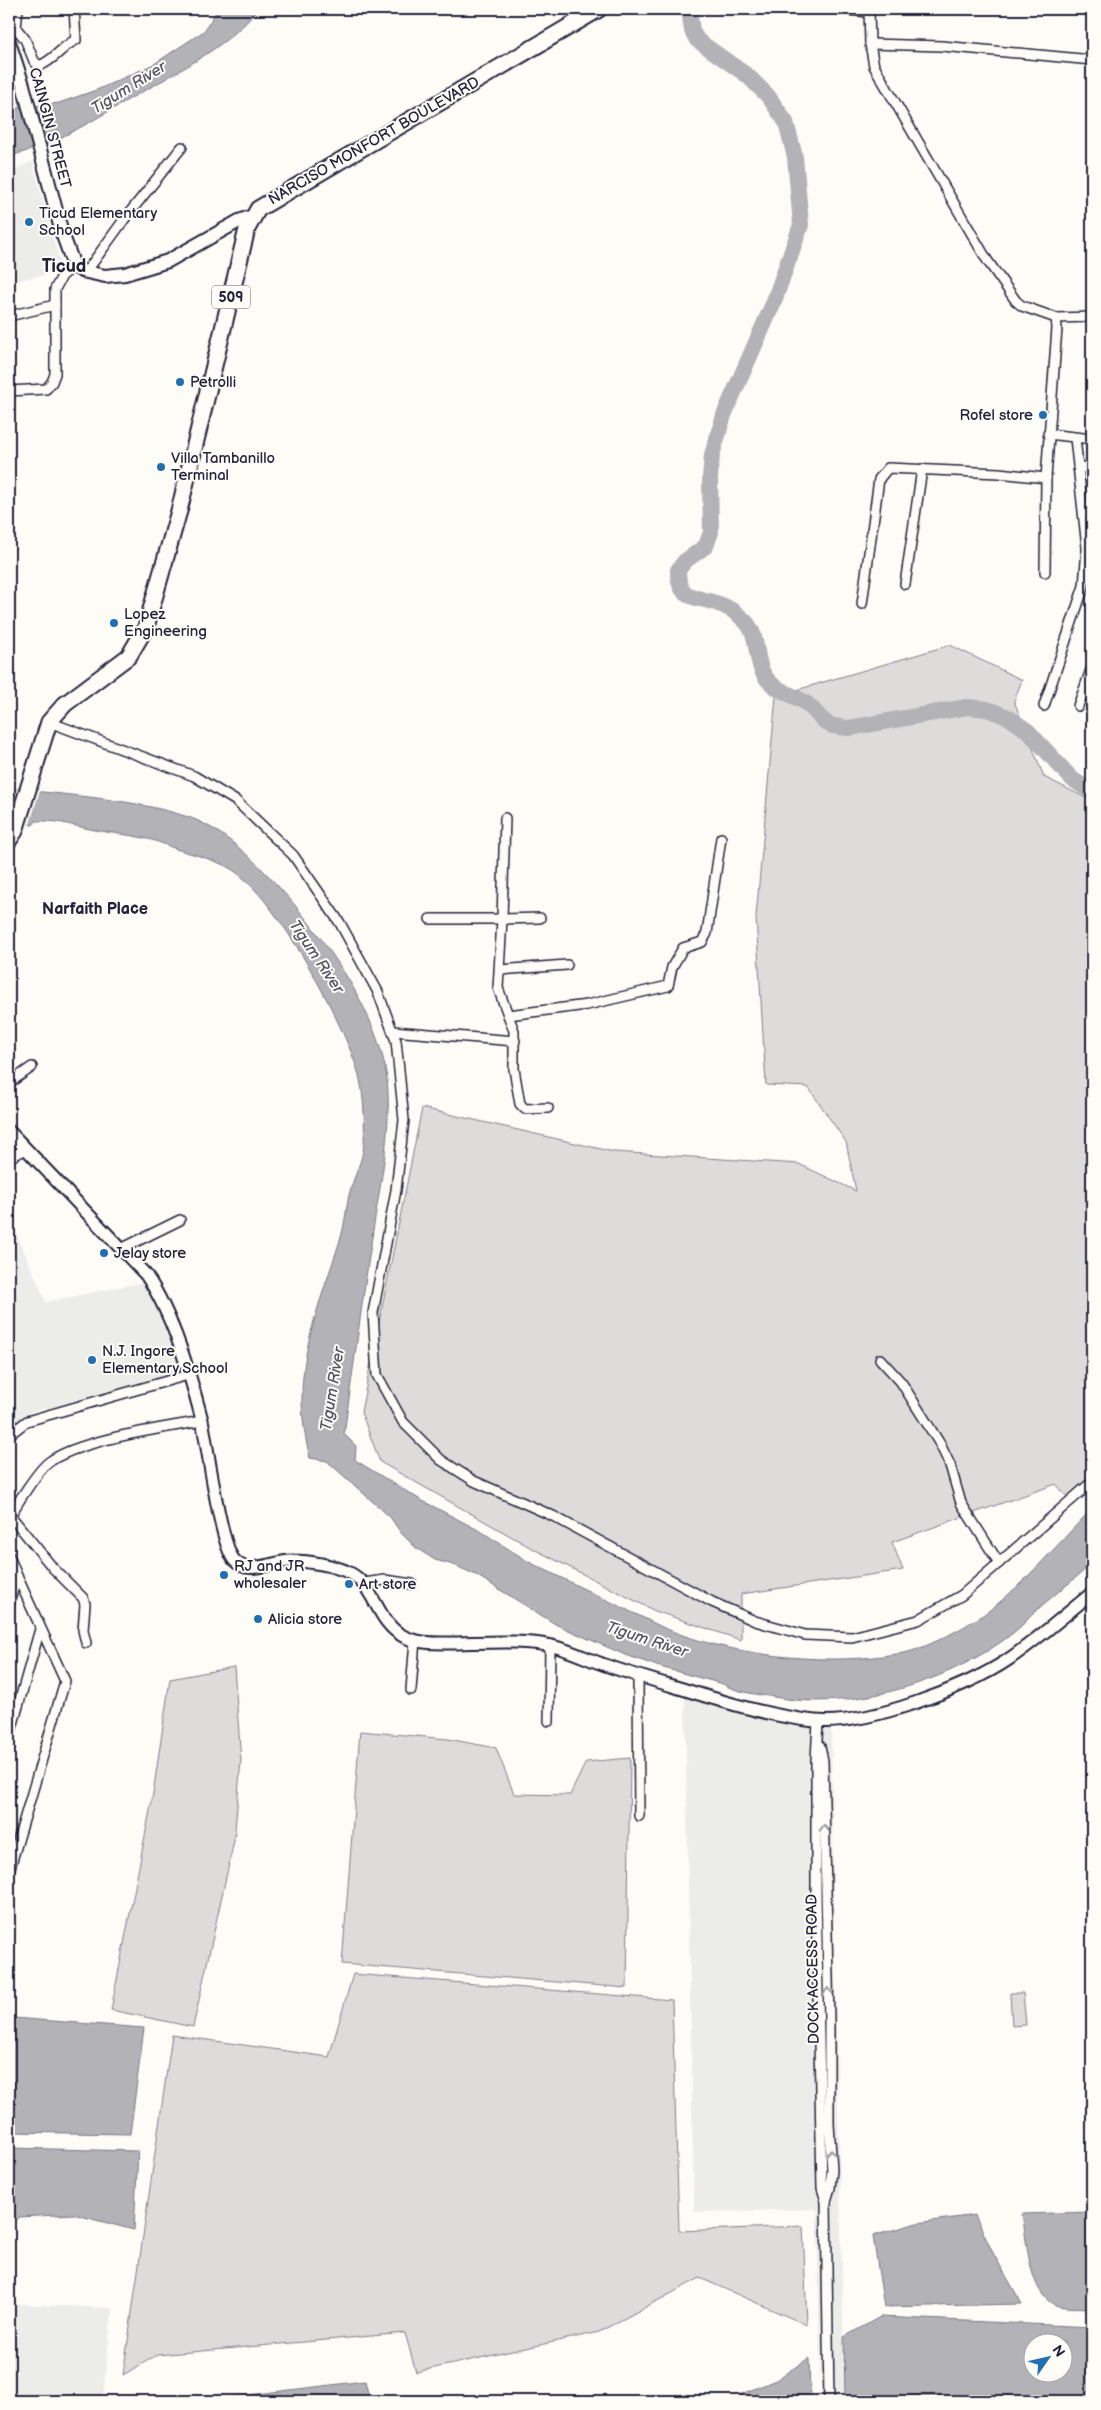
<svg xmlns="http://www.w3.org/2000/svg" width="1101" height="2410" font-family="'Balsamiq Sans',sans-serif">
	<rect width="100%" height="100%" fill="#fdfcf7"/>
	<filter id="ink" filterUnits="userSpaceOnUse"><feTurbulence type="fractalNoise" baseFrequency=".02" numOctaves="2"/><feDisplacementMap in="SourceGraphic" scale="10" xChannelSelector="R" yChannelSelector="G"/><feConvolveMatrix kernelMatrix="1 2 1 2 8 2 1 2 1" color-interpolation-filters="sRGB"/></filter>
	<g filter="url(#ink)">
		<g fill="#ecece9">
			<path d="M32,161l30,109 -53,13v-110z"/>
			<path d="M17,1236l29,66 98,-20 7,10 29,78 -86,26 -63,16 -22,16v-191z"/>
			<path d="M685,1694l113,29 33,4 4,255 10,419h-24l-4,-192 -123,3z"/>
			<path d="M9,2304l103,4 -9,90 -8,3h-86z"/>
		</g>
		<g fill="#dddcdb" stroke="#807f8b">
			<path d="M950,645l72,35 -8,21 30,76 48,24v674l-25,22 -11,-13 -164,58 11,28 -162,24v46l-86,-29 -127,-65 -148,-84 -19,-50 61,-304 192,44 185,12 57,27 -10,-49 -38,-55 -42,-2 -10,-168 20,-221z"/>
			<path d="M234,1667l7,93 -7,81 -41,186 -82,-17 41,-210 18,-121z"/>
			<path d="M360,1731l88,8 48,9 18,46 56,1 16,-33 44,-4 -3,230 -285,-24z"/>
			<path d="M353,1974l319,26 7,231 124,-5 4,99 -107,-47 -101,54 -183,40 -11,-39 -248,22 -34,20 49,-340 157,22z"/>
			<path d="M1010,1993h13l3,32 -14,1z"/>
		</g>
		<g fill="#b2b2b7" stroke="#787885" fill-rule="evenodd">
			<path d="M218,9h40c-27,36 -86,66 -125,88 -40,23 -79,49 -124,59v-45l10,-3 40,-5 40,-14 55,-25 50,-33z"/>
			<path d="M9,788c60,8 124,10 182,30 39,14 81,60 107,91 36,45 70,93 85,149 13,48 -1,117 -9,166 -11,70 -20,140 -30,210l12,12 -1,14 64,39 63,33 47,30 133,65c61,27 154,38 220,29 10,-2 21,-2 30,-5 24,-8 47,-21 68,-34 38,-25 80,-76 112,-108v54c-14,14 -31,26 -46,39 -12,9 -21,22 -33,31 -62,49 -161,79 -239,64 -17,-3 -36,-4 -51,-13l-63,-17 -37,-13 -66,-29 -81,-50 -22,-10 -19,-5 -19,-12 -15,-15 -11,-16 -63,-56 -17,-3c-22,-86 6,-141 31,-221 4,-13 5,-28 8,-42 4,-17 14,-34 15,-52 1,-22 0,-47 -5,-68 -14,-50 -83,-180 -128,-206 -17,-10 -36,-14 -55,-20 -10,-4 -21,-9 -32,-11 -18,-4 -36,-5 -54,-9 -22,-4 -31,-9 -54,-8l-3,4 -24,-4z"/>
			<path d="M13,2018l131,10 -14,106 -121,-2v-105z"/>
			<path d="M9,2148l129,3 -4,79 -61,-16 -53,3 -11,6z"/>
			<path d="M1092,2212v96c-11,-1 -29,1 -39,-4 -25,-14 -26,-65 -31,-90z"/>
			<path d="M975,2215l18,38 29,51 -138,3 -11,-71 44,-13z"/>
			<path d="M880,2317l212,10v74h-247l-1,-64zM1064,2342v30h-30v-30z"/>
			<path d="M809,2358l1,43h-66l-5,-6 37,-15z"/>
			<path d="M365,2381l5,20h-175h2z"/>
		</g>
		<path fill="#fdfcf7" d="M17,787l23,3 -11,37 -20,-3v-8z"/>
		<g fill="none" stroke-linecap="round" stroke-linejoin="round">
			<path stroke="#b2b2b7" stroke-width="16" d="M689,9l3,22 5,9 51,36 20,20 18,26 9,35 6,68 -28,79 -49,111 -12,40 -2,23 1,54 -5,14 -21,15 -7,9c0,30 16,26 38,33 11,3 21,10 29,18 13,12 10,34 17,50 10,21 29,21 45,33 8,6 14,17 23,21 5,2 13,2 19,3l118,-21 20,2 21,8 20,14 44,48 20,13"/>
			<g stroke="#22223b" stroke-width="12">
				<g id="minor">
					<path d="M834,9l35,3"/>
					<path d="M9,27l7,1 2,-19"/>
					<path d="M16,28l9,11 9,22 5,5c16,-6 24,-21 37,-26l-2,-31"/>
					<path d="M870,44l72,2 150,14"/>
					<path d="M86,272l37,-51 59,-74"/>
					<path d="M9,316l46,-11"/>
					<path d="M1056,318l36,-1"/>
					<path d="M9,391l37,-2 6,-7 3,-8v-85l7,-13 12,-10"/>
					<path d="M1048,434l44,5"/>
					<path d="M1078,467l14,1"/>
					<path d="M1045,572l1,-94"/>
					<path d="M905,584l17,-115"/>
					<path d="M862,604l17,-125 9,-11 111,5 47,5 11,-150 -1,-10 -34,-12 -6,-5 -29,-41 -113,-194 -4,-22 -1,-35"/>
					<path d="M1044,706l40,-120 3,-38 -12,-110"/>
					<path d="M1078,706l14,-39"/>
					<path d="M49,722l145,54 42,25 57,54 47,68 38,69 18,49 8,79 -8,70 -23,123 4,62 26,47 38,38 33,21 79,35 159,86 43,19 50,14 47,2 66,-17 44,-25 130,-113"/>
					<path d="M505,818l-3,101 38,-1"/>
					<path d="M430,919h72l-4,69 16,43v38l6,35 5,5 23,-1"/>
					<path d="M500,970l67,-5"/>
					<path d="M508,1015l79,-10 81,-19 4,-19 11,-19 19,-6 5,-9 14,-95"/>
					<path d="M393,1031l122,10"/>
					<path d="M9,1083l23,-16"/>
					<path d="M9,1158l17,-9"/>
					<path d="M121,1249l59,-29"/>
					<path d="M880,1359l21,23 39,62 10,21 11,38 38,60"/>
					<path d="M9,1435l18,-14 161,-46"/>
					<path d="M10,1515l43,53 30,30 2,6 -2,26 3,13"/>
					<path d="M9,1518c7,-13 29,-48 40,-56 29,-22 115,-34 153,-41"/>
					<path d="M9,1556l8,20 -8,28"/>
					<path d="M364,1583l21,-3 27,4"/>
					<path d="M638,1676l1,140"/>
					<path d="M411,1690l4,-50"/>
					<path d="M549,1721l1,-76"/>
					<path d="M818,1721l-2,39v135l6,293 4,13 3,200"/>
					<path d="M9,1738l31,-109"/>
					<path d="M820,1746l3,15 6,260v103l3,46 -2,18 -4,13"/>
					<path d="M9,1871l56,-190 -48,-105"/>
				</g>
			</g>
			<g stroke="#22223b" stroke-width="15">
				<path id="tertiary" d="M9,1131l137,144c27,40 44,99 56,145 6,28 18,123 32,140 15,17 40,0 59,1 17,0 39,4 55,11 27,12 28,50 55,64 12,7 30,7 43,7 32,0 76,-4 106,3 18,4 35,13 53,19 23,8 47,15 71,22 45,14 92,29 139,34 51,5 152,-33 194,-62 29,-20 56,-44 83,-66"/>
			</g>
			<g stroke="#22223b" stroke-width="16">
				<path id="secondary" d="M9,42l14,43 39,148 12,33 8,5 23,5 20,-2 43,-13 71,-40 14,-5"/>
			</g>
			<g stroke="#22223b" stroke-width="19">
				<path id="primary" d="M9,840l6,-9 34,-109 16,-18 64,-48 17,-29 33,-116 68,-282 11,-20 341,-200"/>
			</g>
			<use href="#minor" stroke="#fdfcf7" stroke-width="9"/>
			<use href="#tertiary" stroke="#fdfcf7" stroke-width="11"/>
			<use href="#secondary" stroke="#fdfcf7" stroke-width="12"/>
			<use href="#primary" stroke="#fdfcf7" stroke-width="15"/>
		</g>
		<defs><path id="oneway-chevron" d="M-2-3.5L2.5 0L-2 3.5" fill="none" stroke-width="1.6" stroke-linecap="round" stroke-linejoin="round" transform="scale(1.25)"/></defs>
		<g stroke="#9a9aa2">
			<use href="#oneway-chevron" transform="translate(824 1828) rotate(-91)"/>
			<use href="#oneway-chevron" transform="translate(828 1991) rotate(-92)"/>
			<use href="#oneway-chevron" transform="translate(831 2153) rotate(-93)"/>
		</g>
	</g>
	<g fill="#1f6fb2" stroke="#fdfcf7" stroke-width="2">
		<circle cx="29" cy="222" r="5"/>
		<circle cx="180" cy="382" r="5"/>
		<circle cx="1043" cy="415" r="5"/>
		<circle cx="161" cy="467" r="5"/>
		<circle cx="114" cy="623" r="5"/>
		<circle cx="104" cy="1253" r="5"/>
		<circle cx="92" cy="1360" r="5"/>
		<circle cx="224" cy="1575" r="5"/>
		<circle cx="349" cy="1584" r="5"/>
		<circle cx="258" cy="1619" r="5"/>
	</g>
	<g text-anchor="middle" dominant-baseline="central" stroke-width="4" stroke-linejoin="round" paint-order="stroke">
		<rect fill="#fdfcf7" stroke="#646373" stroke-width="1" x="212" y="285.5" width="38" height="23" rx="4"/>
		<g font-size="14" font-weight="bold" fill="#22223b">
			<text x="231" y="297">509</text>
		</g>
		<g font-size="15" fill="#22223b" stroke="#fdfcf7">
			<text transform="translate(50 128) rotate(75)">CAINGIN STREET</text>
			<text transform="translate(374 141) rotate(-30)">NARCISO MONFORT BOULEVARD</text>
			<text transform="translate(813 1969) rotate(-91)">DOCK ACCESS ROAD</text>
		</g>
		<g font-size="15" fill="#22223b" stroke="#fdfcf7" text-anchor="start">
			<text x="39" y="213">Ticud Elementary<tspan x="39" dy="17">School</tspan></text>
			<text x="190" y="382">Petrolli</text>
			<text x="1033" y="415" text-anchor="end">Rofel store</text>
			<text x="171" y="458">Villa Tambanillo<tspan x="171" dy="17">Terminal</tspan></text>
			<text x="124" y="614">Lopez<tspan x="124" dy="17">Engineering</tspan></text>
			<text x="114" y="1253">Jelay store</text>
			<text x="102" y="1351">N.J. Ingore<tspan x="102" dy="17">Elementary School</tspan></text>
			<text x="234" y="1566">RJ and JR<tspan x="234" dy="17">wholesaler</tspan></text>
			<text x="359" y="1584">Art store</text>
			<text x="268" y="1619">Alicia store</text>
		</g>
		<g font-size="16" font-style="italic" fill="#545466" stroke="#fdfcf7">
			<text transform="translate(129 88) rotate(-32)">Tigum River</text>
			<text transform="translate(316 957) rotate(56)">Tigum River</text>
			<text transform="translate(333 1389) rotate(-81)">Tigum River</text>
			<text transform="translate(647 1640) rotate(18)">Tigum River</text>
		</g>
		<g font-size="16" font-weight="bold" fill="#22223b" stroke="#fdfcf7">
			<text x="95" y="909">Narfaith Place</text>
		</g>
		<g font-size="18" font-weight="bold" fill="#22223b" stroke="#fdfcf7">
			<text x="64" y="266">Ticud</text>
		</g>
	</g>
	<rect width="1101" height="2410" fill="none" stroke="#fdfcf7" stroke-width="30"/>
	<rect x="15" y="15" width="1071" height="2380" fill="none" stroke="#22223b" stroke-width="2" filter="url(#ink)"/>
	<g transform="translate(1048 2358) rotate(56)"><circle r="24" fill="#fdfcf7" stroke="#a5a5ac"/>
	<path d="M0-4L9 19L0 12L-9 19Z" fill="#1f6fb2"/>
	<text y="-8" font-size="14" font-weight="bold" text-anchor="middle" fill="#22223b">N</text>
	</g>
</svg>
